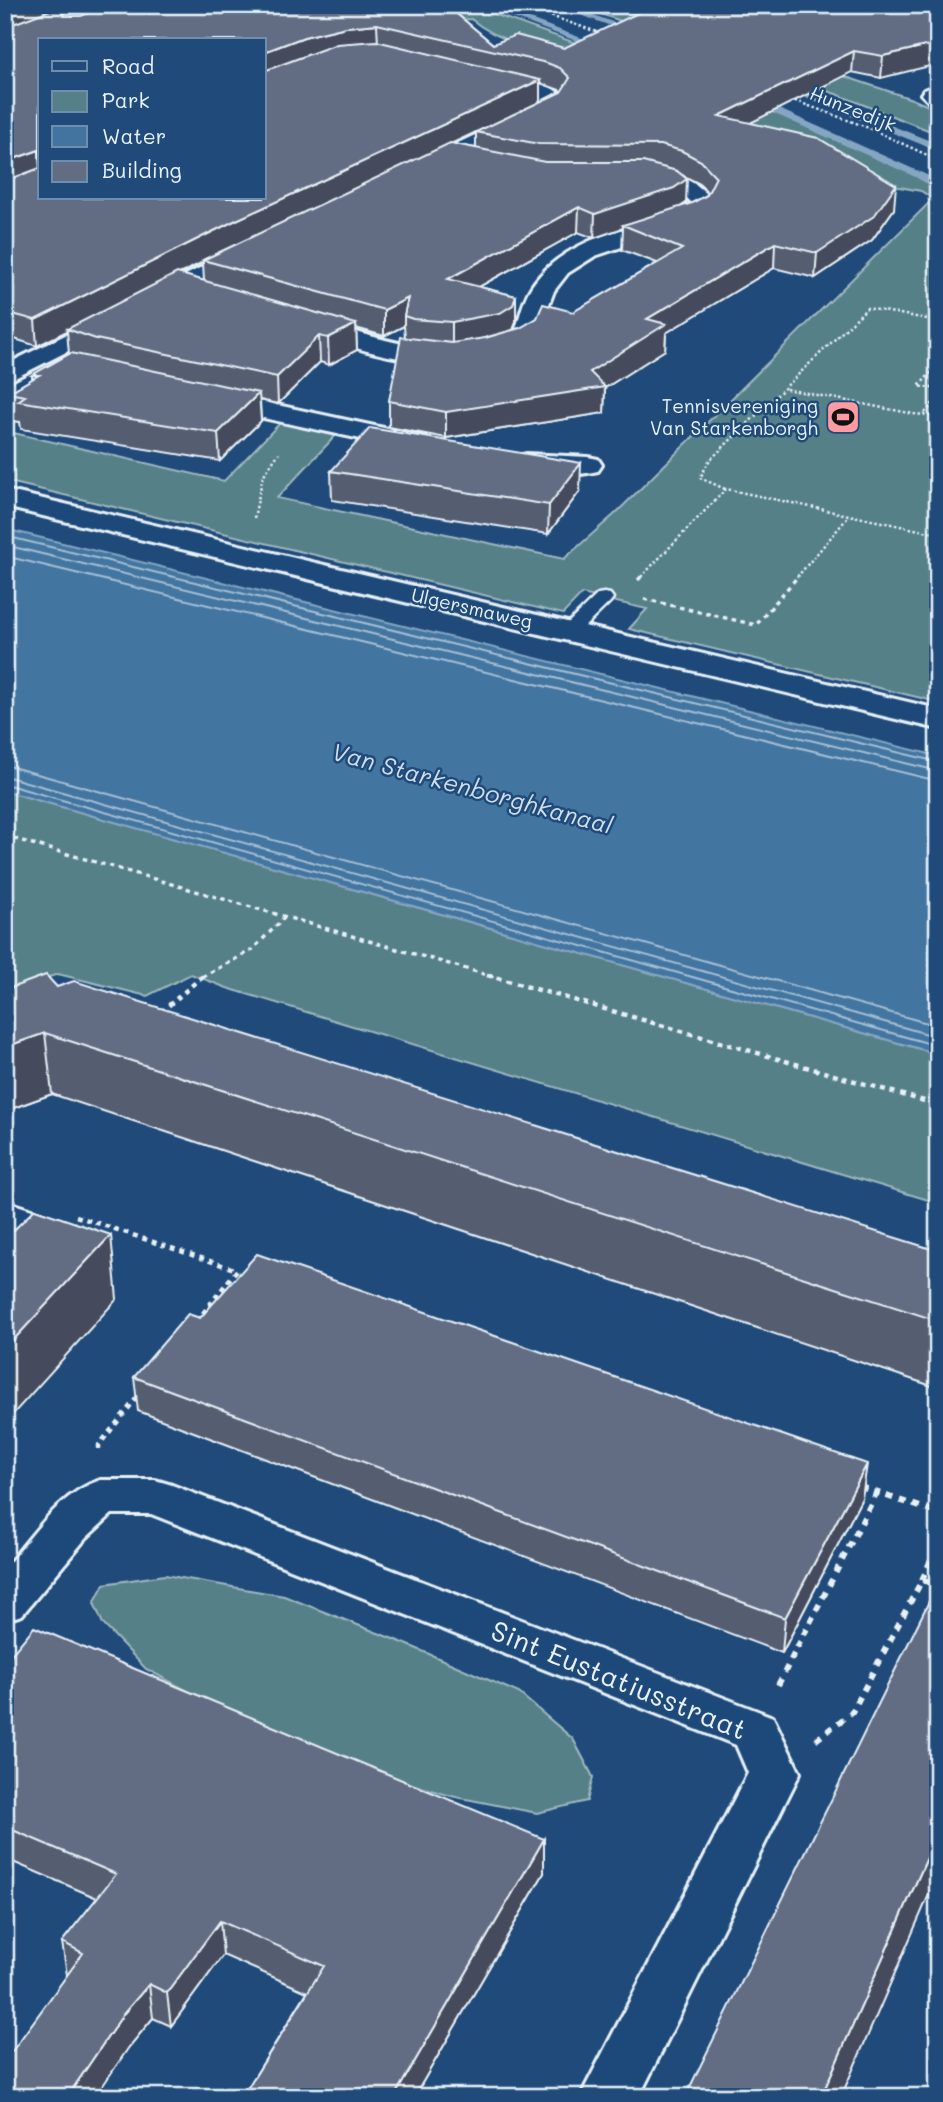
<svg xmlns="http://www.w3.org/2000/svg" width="943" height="2102" viewBox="0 0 943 2102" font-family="Mali,sans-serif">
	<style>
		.green { fill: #568088; stroke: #9fb8c0; stroke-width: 2 }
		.water { fill: #4374a0; stroke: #85a6c3; stroke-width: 2 }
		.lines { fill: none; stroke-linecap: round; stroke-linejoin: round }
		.shore { stroke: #a6bfd5; stroke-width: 2 }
		.stream { fill: #85a6c3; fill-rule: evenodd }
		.lane-casing { stroke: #e8f1f8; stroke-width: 5 }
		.street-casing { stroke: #e8f1f8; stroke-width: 6 }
		.path-far3 { stroke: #e8f1f8; stroke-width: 2.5; stroke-dasharray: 2.5 2.5; stroke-linecap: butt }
		.path-far2 { stroke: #e8f1f8; stroke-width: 3.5; stroke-dasharray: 4.5 4.5; stroke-linecap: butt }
		.path-far1 { stroke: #e8f1f8; stroke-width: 4.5; stroke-dasharray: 5 5; stroke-linecap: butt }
		.path { stroke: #e8f1f8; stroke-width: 6; stroke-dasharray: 7 7; stroke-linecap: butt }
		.lane { fill: #1f4a7a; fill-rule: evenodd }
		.street { fill: #1f4a7a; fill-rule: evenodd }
		.wall { fill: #545d71; stroke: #e8f1f8; stroke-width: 2; fill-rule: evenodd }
		.shaded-wall { fill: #454c5c; stroke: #e8f1f8; stroke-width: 2 }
		.building { fill: #626c83; stroke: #e8f1f8; stroke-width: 2 }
		.labels { text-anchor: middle; stroke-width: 5; stroke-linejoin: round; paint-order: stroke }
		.far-street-label { font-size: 19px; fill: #e8f1f8; stroke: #1f4a7a }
		.far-poi-label { font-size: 19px; fill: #e8f1f8; stroke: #1f4a7a; text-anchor: end }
		.water-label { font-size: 24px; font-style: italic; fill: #cfdeeb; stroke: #1f4a7a }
		.near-street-label { font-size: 28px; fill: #e8f1f8; stroke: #1f4a7a }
	</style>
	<rect width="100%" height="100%" fill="#1f4a7a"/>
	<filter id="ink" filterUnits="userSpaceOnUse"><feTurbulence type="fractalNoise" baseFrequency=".0143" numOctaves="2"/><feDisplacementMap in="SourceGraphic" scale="14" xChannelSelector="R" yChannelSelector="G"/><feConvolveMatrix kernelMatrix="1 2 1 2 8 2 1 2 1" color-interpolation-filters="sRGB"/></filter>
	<g filter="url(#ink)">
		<path class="green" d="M 427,5 L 468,5 L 635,64 C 582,55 514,55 471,19 L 451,21 Z
			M 574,5 L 632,5 L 912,99 L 938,110 L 938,134 L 836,94 Z
			M 649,68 C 747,103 848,134 938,189 L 938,702 L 629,629 L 647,609 L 582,594 L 563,614 L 5,481 L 5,431 L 224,481 L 281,422 L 337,434 L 277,498 L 564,559 L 616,513 L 933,199 L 921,191 L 817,172 Z
			M 5,791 L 938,1054 L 938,1203 L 227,988 L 191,974 L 147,996 L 58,974 L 5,992 Z
			M 165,1575 L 284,1596 L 406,1644 L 519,1693 L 573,1739 L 593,1777 L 587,1801 L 537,1813 L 451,1796 L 325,1758 L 235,1716 L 146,1669 L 103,1624 L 94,1603 L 104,1584 Z"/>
		<path class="water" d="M 5,529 L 938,756 L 938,1054 L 5,791 Z"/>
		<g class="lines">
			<path class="shore" d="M 5,536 L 938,762
				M 5,545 L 938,771
				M 5,556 L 938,781
				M 5,765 L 938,1026
				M 5,776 L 938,1037
				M 5,784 L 938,1046"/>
			<path class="stream" d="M 479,5 L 492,5 L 606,47 L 598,49 Z
				M 553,5 L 566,5 L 640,32 L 633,34 Z
				M 781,84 L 787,84 L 938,144 L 938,151 L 781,88 Z
				M 753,100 L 759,100 L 938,180 L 938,187 L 753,104 Z"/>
			<g class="lane-casing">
				<path id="lane" d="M 604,593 L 610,594 L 613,598 L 610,602 L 576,635 L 564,635 L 561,631 L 564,627 L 598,594 Z"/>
			</g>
			<g class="street-casing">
				<path id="street" d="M 79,5 L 106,5 L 104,9 L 5,46 L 5,33 Z
					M 637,5 L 666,5 L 699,13 L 719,11 L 736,5 L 761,5 L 759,9 C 725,24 697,27 662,16 C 653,14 642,12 637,5 Z
					M 488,73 C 514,78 551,78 567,102 L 559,112 L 429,174 L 413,174 L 410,169 L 413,164 L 546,102 L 527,93 L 481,83 L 478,79 L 481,75 Z
					M 938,84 L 938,106 L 931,104 L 921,94 L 924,90 Z
					M 636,170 C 667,173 695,175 713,202 L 705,216 L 690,224 L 595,256 L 568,273 L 554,291 L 535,341 C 449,382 384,356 298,331 L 294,326 L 298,321 L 307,318 C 381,337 440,367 515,332 C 520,317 523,299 532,286 C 562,241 625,228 674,214 L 688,207 L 691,202 C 674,182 651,187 628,182 L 625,177 L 628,172 Z
					M 250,243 L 258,245 L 262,250 L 258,255 L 5,383 L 5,365 Z
					M 208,390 L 416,435 L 426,437 L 430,443 L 426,449 L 416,451 L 199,404 L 195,398 L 199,392 Z
					M 527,454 L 588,457 L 598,459 L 602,465 L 598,471 C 573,477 542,474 517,468 L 513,462 L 517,456 Z
					M 5,490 L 938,709 L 938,729 L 5,507 Z
					M 5,1201 L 44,1214 L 50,1224 L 44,1234 L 29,1238 L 5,1230 Z
					M 101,1480 L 155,1480 L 172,1485 L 773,1717 L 800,1773 L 639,2097 L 580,2097 L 748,1773 L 736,1745 L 151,1514 L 112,1514 L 86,1538 L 22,1615 L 5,1620 L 5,1568 C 32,1537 60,1492 101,1480 Z"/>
			</g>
			<path class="path-far3" d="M 518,5 L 603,34
				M 790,99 L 864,126 L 938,160
				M 938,365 L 919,386 L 938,389
				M 786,389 L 914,414 L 938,416
				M 925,413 L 938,397
				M 725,489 L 700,478 L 709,461 L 867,308 L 938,321
				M 254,518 L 263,476 L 279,453
				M 641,577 L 726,489 L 938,534
				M 797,577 L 849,516"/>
			<path class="path-far2" d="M 638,580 L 643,575
				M 644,599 L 756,625 L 799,575
				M 5,836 L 494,977
				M 202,977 L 252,950 L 284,918"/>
			<path class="path-far1" d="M 487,975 L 938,1105
				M 161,1012 L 204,975
				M 76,1216 L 237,1270 L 196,1322
				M 99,1449 L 99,1445 L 139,1395"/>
			<path class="path" d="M 860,1487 L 938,1513
				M 922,1580 L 938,1544
				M 778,1685 L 877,1492
				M 816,1740 L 852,1712 L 922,1580 L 938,1585"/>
			<use href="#lane" class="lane"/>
			<use href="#street" class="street"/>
		</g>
		<path class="wall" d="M 5,5 L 71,5 L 64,8 L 64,16 L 81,16 L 446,5 L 493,44 L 564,48 L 938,5 L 881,78 L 852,72 L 750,123 L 894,209 L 872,240 L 815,278 L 774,268 L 666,333 L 665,350 L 605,388 L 604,413 L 446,438 L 389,427 L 389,401 L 405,338 L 404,326 L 384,336 L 356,328 L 357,350 L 329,365 L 320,362 L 278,404 L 260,400 L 261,421 L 220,461 L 21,429 L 20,422 L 11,421 L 8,393 L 32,379 L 32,375 L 69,354 L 67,331 L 37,346 L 5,336 ZM 540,83 L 560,90 L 561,91 L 540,102 ZM 518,112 L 476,132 L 476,148 L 451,144 ZM 680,174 L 700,184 L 708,193 L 707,195 L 692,203 L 680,206 L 686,203 ZM 623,228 L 622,250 L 657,263 L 573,312 L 513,330 L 516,322 L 516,296 L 479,287 L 578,232 L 594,238 ZM 203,262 L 204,281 L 179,274 Z
			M 331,471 L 580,491 L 548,534 L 332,500 Z
			M 57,987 L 938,1251 L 938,1388 L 52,1094 L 5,1111 Z
			M 200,1318 L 862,1498 L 782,1653 L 138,1411 L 134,1377 Z
			M 5,1662 L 544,1873 L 414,2097 L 242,2097 L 307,1992 L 223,1955 L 171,2026 L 153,2018 L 129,2047 L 67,1975 L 62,1942 L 97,1898 L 13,1862 L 5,1873 Z"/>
		<path class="shaded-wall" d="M 14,5 L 71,5 L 64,8 L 65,26 L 5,30 L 5,8 Z
			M 377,24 L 378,45 L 264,74 L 264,52 L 304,37 L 346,27 Z
			M 938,43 L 938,64 L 881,78 L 883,56 Z
			M 854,51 L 852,72 L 718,139 L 719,116 Z
			M 540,80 L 540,102 L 203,260 L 203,262 L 69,330 L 67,329 L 67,331 L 37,346 L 35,320 L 232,222 Z
			M 39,150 L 40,173 L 5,187 L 5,162 Z
			M 687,179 L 686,203 L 673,212 L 623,225 L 623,228 L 594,238 L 595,214 Z
			M 896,185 L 894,209 L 872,240 L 815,278 L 817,253 Z
			M 579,207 L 578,232 L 448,304 L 448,279 Z
			M 775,243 L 774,268 L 666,333 L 665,350 L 605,388 L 604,413 L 446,438 L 446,412 L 590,372 L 647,319 Z
			M 516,296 L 516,322 L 513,330 L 452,347 L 452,322 Z
			M 408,298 L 404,316 L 404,326 L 384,336 L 384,310 Z
			M 356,324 L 357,350 L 329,365 L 328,338 Z
			M 319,336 L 320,362 L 278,404 L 277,377 Z
			M 259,393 L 261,421 L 220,461 L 218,433 Z
			M 581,463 L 580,491 L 548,534 L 549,505 Z
			M 45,1033 L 52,1094 L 5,1111 L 5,1047 Z
			M 111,1235 L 117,1299 L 5,1423 L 5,1349 Z
			M 867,1464 L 862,1498 L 782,1653 L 785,1618 Z
			M 8,1828 L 13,1862 L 5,1873 L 5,1832 Z
			M 938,1833 L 938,1874 L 841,2097 L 821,2097 Z
			M 544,1839 L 544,1873 L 414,2097 L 394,2097 Z
			M 220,1921 L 223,1955 L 171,2026 L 167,1993 Z
			M 149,1984 L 153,2018 L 129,2047 L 95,2097 L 67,2097 L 124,2013 Z"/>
		<path class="building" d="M 63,5 L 61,10 L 64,16 L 81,16 L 108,5 L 446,5 L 493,44 L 516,35 L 564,48 L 655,5 L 938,5 L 938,43 L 883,56 L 854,51 L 719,116 L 818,138 L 896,185 L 874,216 L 817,253 L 775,243 L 647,319 L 666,324 L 590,372 L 605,387 L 446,412 L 389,401 L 401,337 L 452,343 L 485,338 L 520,328 L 537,318 L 543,304 L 573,312 L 682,249 L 623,225 L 692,203 L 707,195 L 716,177 L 701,161 L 682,151 L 661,145 L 539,144 L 476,132 L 561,92 L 570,78 L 560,68 L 547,63 L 377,24 L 346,27 L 304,37 L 264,52 L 264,40 L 40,40 L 40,198 L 264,198 L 264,71 L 337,44 L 376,41 L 540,80 L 232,222 L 35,320 L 5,312 L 5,181 L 40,168 L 39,150 L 5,162 L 5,27 Z
			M 450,143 L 545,162 L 643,162 L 677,171 L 687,179 L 674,188 L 595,214 L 579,207 L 448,279 L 516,296 L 513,305 L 500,313 L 452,322 L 413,319 L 404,316 L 408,298 L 384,310 L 203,260 Z
			M 177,273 L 356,324 L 328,338 L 319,336 L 277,377 L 96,339 L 67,329 Z
			M 71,353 L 259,393 L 218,433 L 18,401 L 25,396 L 8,393 L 39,375 L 32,375 Z
			M 370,428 L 581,463 L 549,505 L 331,471 Z
			M 46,975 L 57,987 L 74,981 L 938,1251 L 938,1321 L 45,1033 L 5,1047 L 5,990 Z
			M 35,1209 L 111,1235 L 5,1349 L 5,1239 Z
			M 257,1254 L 867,1464 L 785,1618 L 134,1377 L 188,1314 L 200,1318 Z
			M 938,1583 L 938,1833 L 821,2097 L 685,2097 Z
			M 34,1627 L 544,1839 L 394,2097 L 242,2097 L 324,1966 L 220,1921 L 167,1993 L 149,1984 L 124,2013 L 67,2097 L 5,2097 L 5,2061 L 83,1953 L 62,1942 L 116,1874 L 8,1828 L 5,1832 L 5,1662 Z"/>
	</g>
	<defs>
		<g id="stadium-square" transform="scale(1.75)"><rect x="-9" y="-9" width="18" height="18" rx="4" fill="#ff9aa2" stroke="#1f4a7a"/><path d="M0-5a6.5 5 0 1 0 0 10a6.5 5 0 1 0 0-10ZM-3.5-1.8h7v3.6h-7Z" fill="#111"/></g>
	</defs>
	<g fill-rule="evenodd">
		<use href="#stadium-square" x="843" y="417"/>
	</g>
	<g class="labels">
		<g class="far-street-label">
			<text transform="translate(853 109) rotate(22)" y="7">Hunzedijk</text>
			<text transform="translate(472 608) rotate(13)" y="7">Ulgersmaweg</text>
		</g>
		<g class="far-poi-label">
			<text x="818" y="413">Tennisvereniging<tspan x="818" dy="22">Van Starkenborgh</tspan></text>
		</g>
		<g class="water-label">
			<text transform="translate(472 789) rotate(15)" y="8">Van Starkenborghkanaal</text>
		</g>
		<g class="near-street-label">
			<text transform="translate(619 1680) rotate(22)" y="10">Sint Eustatiusstraat</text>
		</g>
	</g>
	<rect width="943" height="2102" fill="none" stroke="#1f4a7a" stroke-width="28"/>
	<rect x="14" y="14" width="915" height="2074" fill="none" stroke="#e8f1f8" stroke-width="2.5" filter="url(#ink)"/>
	<rect x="38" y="38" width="228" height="161" fill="#1f4a7a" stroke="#6f8dac" stroke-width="2"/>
	<rect x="52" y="61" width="35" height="10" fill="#1f4a7a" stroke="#6f8dac" stroke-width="2"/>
	<text x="102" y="74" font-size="21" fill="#e8f1f8">Road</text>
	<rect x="52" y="91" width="35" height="21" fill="#568088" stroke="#6f8dac" stroke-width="2"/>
	<text x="102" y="108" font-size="21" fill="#e8f1f8">Park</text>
	<rect x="52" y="126" width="35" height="21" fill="#4374a0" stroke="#6f8dac" stroke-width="2"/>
	<text x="102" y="144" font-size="21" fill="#e8f1f8">Water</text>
	<rect x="52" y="161" width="35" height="21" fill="#626c83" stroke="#6f8dac" stroke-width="2"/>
	<text x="102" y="178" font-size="21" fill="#e8f1f8">Building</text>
</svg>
